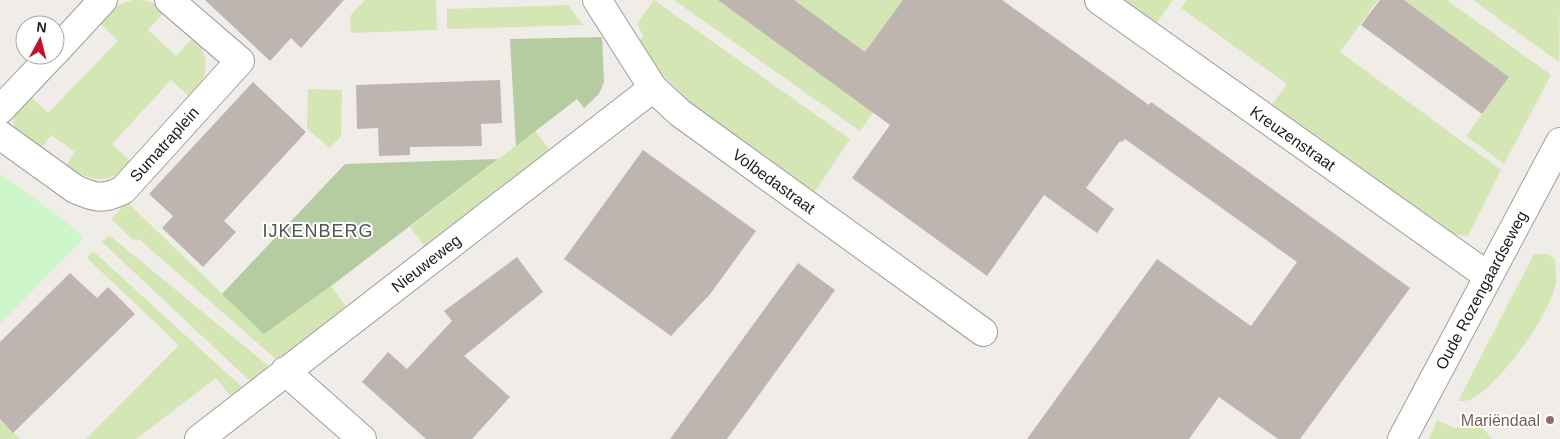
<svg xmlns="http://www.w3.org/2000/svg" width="1560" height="439" viewBox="0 0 1560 439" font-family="Arial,sans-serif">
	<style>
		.grass { fill: #d4e6b3 }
		.forest { fill: #b4cca0 }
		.park { fill: #cdf6ca }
		.building { fill: #beb5b1 }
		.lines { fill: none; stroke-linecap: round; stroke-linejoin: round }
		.street-casing { stroke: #9e9e9e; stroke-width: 30 }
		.street { stroke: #fff; stroke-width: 28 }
		.education-dot { fill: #8d6e63; stroke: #fff; stroke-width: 2 }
		.labels { text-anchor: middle; stroke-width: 4; stroke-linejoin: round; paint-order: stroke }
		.street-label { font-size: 16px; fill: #212121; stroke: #fff }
		.education-label { font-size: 16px; fill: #785e54; stroke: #fff; text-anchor: end }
		.neighbourhood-label { font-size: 18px; letter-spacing: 1px; fill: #545454; stroke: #fff }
	</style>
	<rect width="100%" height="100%" fill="#f0ece8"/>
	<path class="grass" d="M 133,0 C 146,0 155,2 165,11 L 148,30 L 176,56 L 194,37 C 212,59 207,78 192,99 L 171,80 L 112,144 L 132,163 C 108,186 92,182 66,166 L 75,152 L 51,135 L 41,149 L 14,128 C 11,111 18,107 29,95 L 48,113 L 118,41 L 99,22 C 109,10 117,4 133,0 Z
		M 365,0 L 436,0 L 437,30 L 351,33 L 350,16 Z
		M 654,0 L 850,139 L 814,193 L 686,99 L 661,73 L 639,40 L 644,37 L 637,24 Z
		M 674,0 L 910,0 L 929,33 L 860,131 Z
		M 1123,0 L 1173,0 L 1156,24 Z
		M 1187,0 L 1378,0 L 1340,52 L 1501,170 L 1468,236 L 1453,234 L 1271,106 L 1287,84 L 1181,8 Z
		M 1404,0 L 1447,0 L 1551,75 L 1504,164 L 1466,136 L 1509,77 Z
		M 1473,0 L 1560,0 L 1559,62 Z
		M 568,5 L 583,25 L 447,29 L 447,9 Z
		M 308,89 L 342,90 L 341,136 L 330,148 L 307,129 Z
		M 535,131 L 552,153 L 427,249 L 410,227 Z
		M 127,202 L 264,334 L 331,286 L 349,310 L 279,362 L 140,240 L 132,239 L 111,219 Z
		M 109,235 L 272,369 L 252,383 L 102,242 Z
		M 93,251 L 244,389 L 233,399 L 216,378 L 136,439 L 86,439 L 179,345 L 87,258 Z
		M 1534,254 L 1548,254 L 1555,260 C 1555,267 1557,276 1556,283 C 1550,315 1499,386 1470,400 C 1466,401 1462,401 1458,401 Z
		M 0,420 L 20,439 L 0,439 Z
		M 1437,420 L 1454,428 L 1480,425 L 1492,439 L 1429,439 Z"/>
	<path class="forest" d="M 602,37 L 604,82 L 599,94 L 584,108 L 577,99 L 516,146 L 510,39 Z
		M 498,159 L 331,286 L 264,334 L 222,294 L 345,164 Z"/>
	<path class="park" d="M 0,174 L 56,214 L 83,236 L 82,240 L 0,324 Z"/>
	<path class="building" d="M 205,0 L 344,0 L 301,48 L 291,38 L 270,61 Z
		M 718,0 L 794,0 L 865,52 L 903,0 L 1002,0 L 1149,105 L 1151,102 L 1178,121 L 1410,288 L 1300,439 L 1278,439 L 1219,397 L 1189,439 L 1027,439 L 1157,259 L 1251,326 L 1297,262 L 1125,139 L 1122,142 L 1120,141 L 1086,188 L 1114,209 L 1097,233 L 1044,195 L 987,276 L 852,178 L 890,125 Z
		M 1380,0 L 1404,0 L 1509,77 L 1482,114 L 1361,25 Z
		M 500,80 L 502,123 L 481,124 L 482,146 L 410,147 L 410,155 L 379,156 L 378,128 L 357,129 L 356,85 Z
		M 253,82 L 306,132 L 224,221 L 236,232 L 203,267 L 162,228 L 173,216 L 149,194 Z
		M 643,150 L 756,231 L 711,293 L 671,336 L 564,259 Z
		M 517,257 L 543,292 L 464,356 L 510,397 L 472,439 L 426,439 L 362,382 L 388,352 L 407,369 L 452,321 L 444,311 Z
		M 798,263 L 835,290 L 777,370 L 727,439 L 670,439 Z
		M 70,273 L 97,298 L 108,287 L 135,314 L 13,433 L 0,419 L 0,342 Z"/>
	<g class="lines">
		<g class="street-casing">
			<path id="street" d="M 597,0 L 653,88 L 680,113 L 983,332
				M 1099,0 L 1488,276
				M 55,52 L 103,0
				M 0,110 L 52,55
				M 0,135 L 75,189 C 95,198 103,200 123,190 L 240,61 L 169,0
				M 285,371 L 362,439
				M 199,439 L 653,88
				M 1402,439 L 1560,142"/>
		</g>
		<use href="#street" class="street"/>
	</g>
	<circle class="education-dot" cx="1550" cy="420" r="5"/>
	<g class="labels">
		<g class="street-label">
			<text transform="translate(1293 138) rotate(35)" y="6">Kreuzenstraat</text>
			<text transform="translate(164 144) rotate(-48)" y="6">Sumatraplein</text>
			<text transform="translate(774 181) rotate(36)" y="6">Volbedastraat</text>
			<text transform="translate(426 263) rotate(-38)" y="6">Nieuweweg</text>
			<text transform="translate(1481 290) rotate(-62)" y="6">Oude Rozengaardseweg</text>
		</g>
		<g class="education-label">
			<text x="1540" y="426">Mariëndaal</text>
		</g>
		<g class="neighbourhood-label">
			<text x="318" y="237">IJKENBERG</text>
		</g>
	</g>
	<g transform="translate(40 40) rotate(7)"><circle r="24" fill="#ffffff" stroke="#a6a6a6"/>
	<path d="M0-4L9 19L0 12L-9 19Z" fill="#c1102b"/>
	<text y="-8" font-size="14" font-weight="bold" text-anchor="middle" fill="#212121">N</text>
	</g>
</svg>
